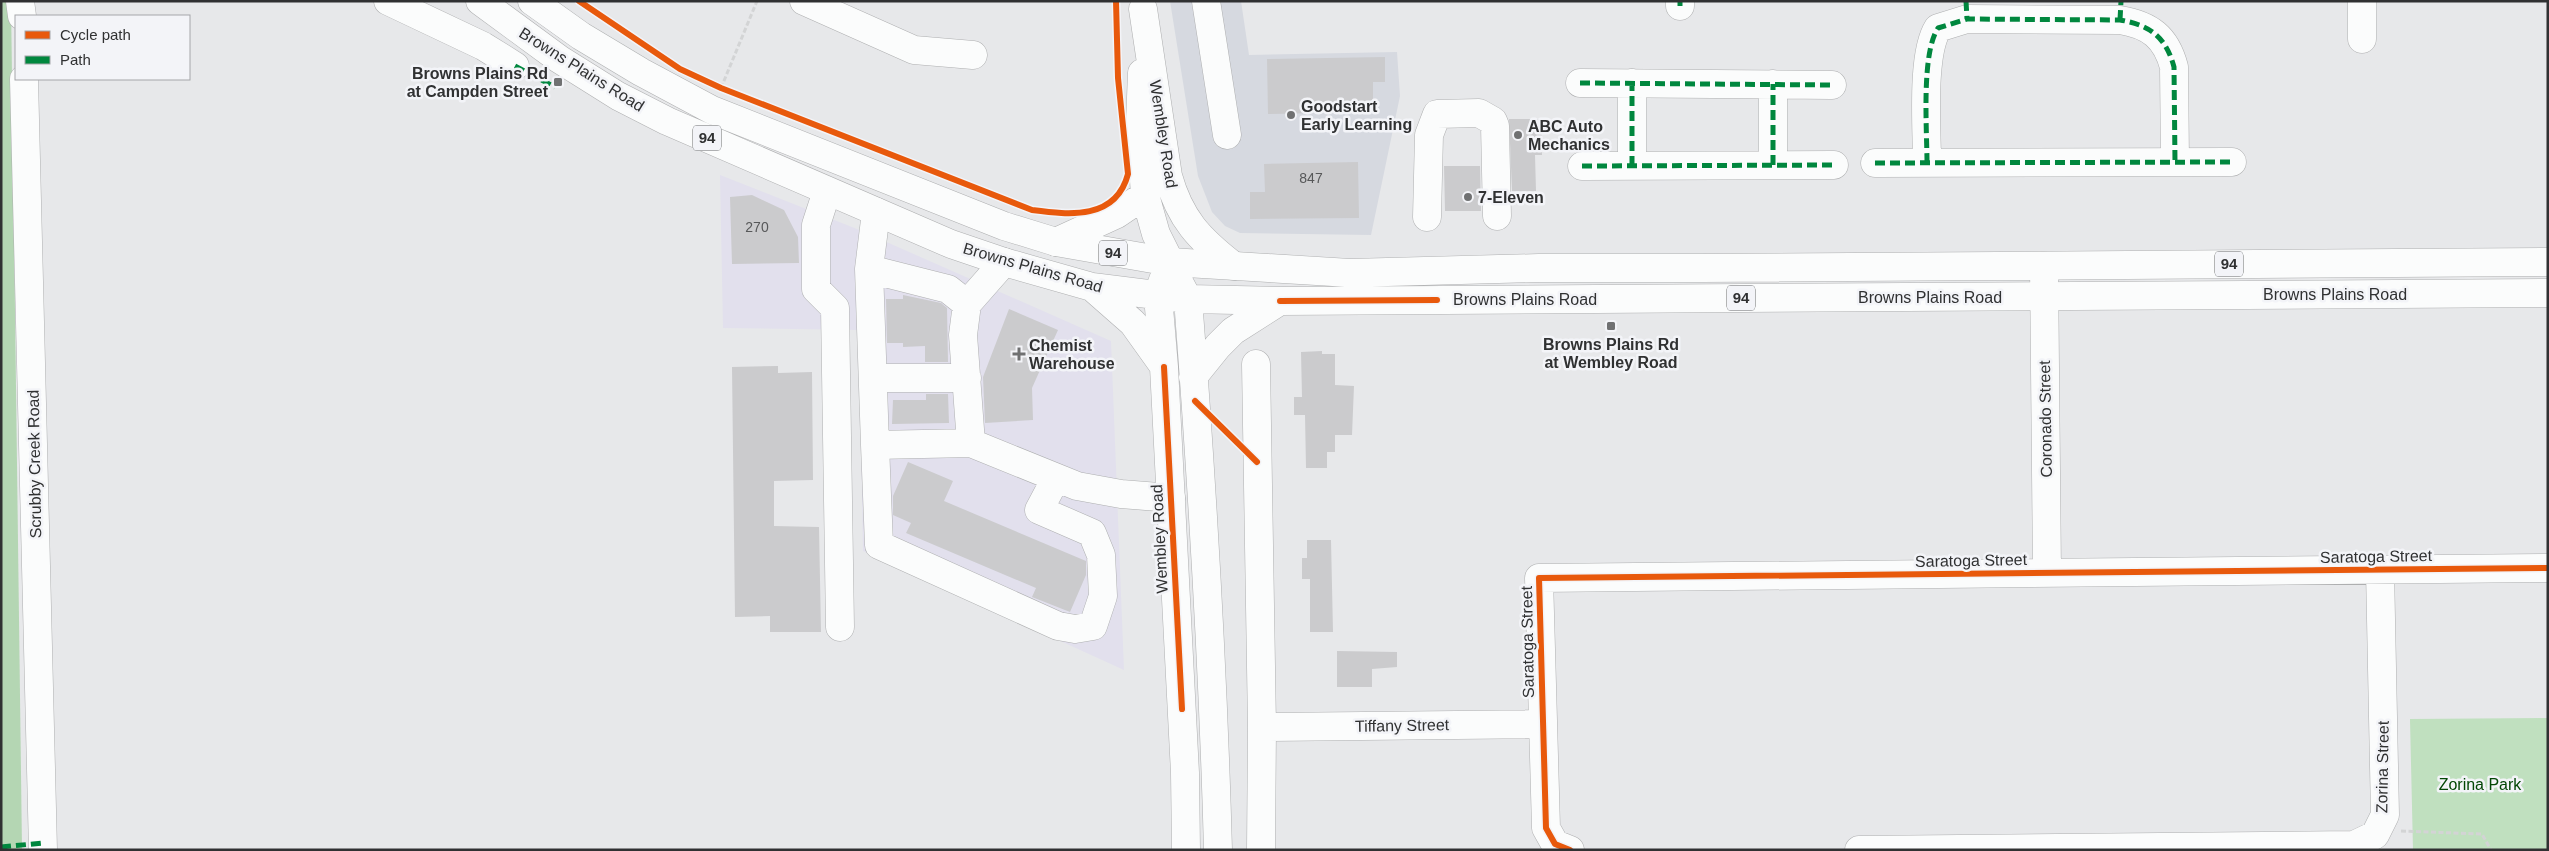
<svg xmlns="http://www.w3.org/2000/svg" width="2549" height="851" viewBox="0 0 2549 851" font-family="Arial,sans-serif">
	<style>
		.commercial { fill: #e2e0ed }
		.built { fill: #d6d9e0 }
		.green { fill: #c0e0bf }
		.forest { fill: #b4d6b3 }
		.building { fill: #cbcbcd }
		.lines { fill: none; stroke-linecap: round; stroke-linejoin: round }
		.minor-casing { stroke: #aeafb0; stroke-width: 29 }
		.major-casing { stroke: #aeafb0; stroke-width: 29 }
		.path { stroke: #d3d4d5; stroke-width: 3; stroke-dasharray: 5 2.5; stroke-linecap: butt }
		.minor { stroke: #fbfcfc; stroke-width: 28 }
		.major { stroke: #fbfcfc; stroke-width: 28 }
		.quiet { stroke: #00873e; stroke-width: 5; stroke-dasharray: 10 5; stroke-linecap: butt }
		.cycleway-casing { stroke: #f3f4f8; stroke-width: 9 }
		.cycleway { stroke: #e8590c; stroke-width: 6 }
		.poi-dot { fill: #707172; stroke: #f3f4f8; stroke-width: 2 }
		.labels { text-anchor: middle; stroke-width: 5; stroke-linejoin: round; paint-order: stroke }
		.number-label { font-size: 14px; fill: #575859 }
		.shield { fill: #f3f4f8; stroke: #6a6c6d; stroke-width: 1 }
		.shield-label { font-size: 15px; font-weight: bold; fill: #303132 }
		.street-label { font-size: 16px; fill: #303132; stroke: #f3f4f8 }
		.poi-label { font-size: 16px; font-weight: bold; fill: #303132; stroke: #f3f4f8; text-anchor: start }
		.park-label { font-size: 16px; fill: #034705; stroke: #f3f4f8 }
	</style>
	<rect width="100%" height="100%" fill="#e7e8ea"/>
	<path class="commercial" d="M 720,175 L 857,229 L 1111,341 L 1124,670 L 863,551 L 859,330 L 723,328 Z"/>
	<path class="built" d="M 1170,1 L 1241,1 L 1249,55 L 1397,52 L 1400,96 L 1371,235 L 1240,233 L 1225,226 L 1212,212 L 1198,176 Z"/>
	<path class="green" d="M 2548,718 L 2548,850 L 2413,850 L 2410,719 Z"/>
	<path class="forest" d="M 1,1 L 11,1 L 22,850 L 1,850 Z"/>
	<path class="building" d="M 1385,57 L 1385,82 L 1373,82 L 1373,112 L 1268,114 L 1267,59 Z
		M 1509,119 L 1541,119 L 1542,155 L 1535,155 L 1536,191 L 1512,191 Z
		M 1358,162 L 1359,218 L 1250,219 L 1250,192 L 1265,192 L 1264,164 Z
		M 1444,166 L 1480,166 L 1481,211 L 1445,211 Z
		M 752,195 L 784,210 L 798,237 L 799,263 L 732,264 L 730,197 Z
		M 903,295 L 941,303 L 947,308 L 948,362 L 925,362 L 925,346 L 903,347 L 903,343 L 887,343 L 886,299 L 903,299 Z
		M 1009,309 L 1058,330 L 1032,388 L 1033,420 L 985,423 L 983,377 Z
		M 1322,351 L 1322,354 L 1335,354 L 1335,385 L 1354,386 L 1352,435 L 1335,435 L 1335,452 L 1327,452 L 1327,468 L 1306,468 L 1305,415 L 1294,415 L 1294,397 L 1302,397 L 1301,352 Z
		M 778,366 L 778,373 L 812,372 L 813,480 L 774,481 L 774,526 L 819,527 L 821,632 L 770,632 L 770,616 L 735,617 L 732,367 Z
		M 926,394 L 948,394 L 949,423 L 892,424 L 893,400 L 926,400 Z
		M 908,462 L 953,481 L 944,501 L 1086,561 L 1086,575 L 1070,612 L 1032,597 L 1036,588 L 906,533 L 911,523 L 893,515 L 893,496 Z
		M 1307,540 L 1331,540 L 1333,632 L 1310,632 L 1310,579 L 1302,579 L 1302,558 L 1307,558 Z
		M 1337,651 L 1397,652 L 1397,667 L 1372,669 L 1372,687 L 1337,687 Z"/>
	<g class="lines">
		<g class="minor-casing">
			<path id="minor" d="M 20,1 L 22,16
				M 388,1 L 483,46 L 515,66
				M 804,1 L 914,50 L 973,55
				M 1206,1 L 1227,135
				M 1680,1 L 1680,6
				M 2362,1 L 2362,39
				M 1143,9 L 1168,176 C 1180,219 1199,239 1234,266
				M 1142,73 L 1140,122 L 1145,195 L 1156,234 L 1170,262
				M 24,79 L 43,850
				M 1580,83 L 1832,85
				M 1875,163 L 2232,162
				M 1927,163 C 1927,130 1921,54 1938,28 L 1967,19 L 2120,20 C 2150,25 2166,37 2174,67 L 2175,162
				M 1773,165 L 1773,84
				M 1582,166 L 1834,165
				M 1632,166 L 1632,83
				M 827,191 L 816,225 L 816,289 L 835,308 L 840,627
				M 1427,217 L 1429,135 L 1437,114 L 1479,113 L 1493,121 L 1495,126 L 1497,216
				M 1056,242 L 1117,214 L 1145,195
				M 1004,262 L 967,304 L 963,335 L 971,443 L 1077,486 L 1121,494 L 1171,498
				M 2044,266 L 2047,573
				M 869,269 L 876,212
				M 967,304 L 948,289 L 869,269 L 875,445 L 971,443
				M 1256,364 L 1262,727 L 1261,850
				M 873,378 L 967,378
				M 875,445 L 879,545 L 1058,626 L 1075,629 L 1093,626 L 1103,596 L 1101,555 L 1092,533 L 1039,510 L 1056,478
				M 1262,727 L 1542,724
				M 1570,850 L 1555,844 L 1546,828 L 1539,578 L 2548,568
				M 1859,850 L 2354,845 L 2375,835 L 2385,815 L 2380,570"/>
		</g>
		<g class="major-casing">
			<path id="major" d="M 480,1 L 559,59 L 618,96 L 667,121 L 951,244 L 1004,262 L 1092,287 L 1188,299 L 1280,301 L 2548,293
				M 532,1 L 581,36 L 641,72 L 712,110 L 1004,226 L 1056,242 L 1170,262 L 1350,273 L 1539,268 L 1702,268 L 2548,262
				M 1163,280 L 1158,296 L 1164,367 L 1185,773 L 1186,850
				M 1180,284 L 1188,299 C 1202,482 1213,666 1218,850
				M 1092,287 L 1133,323 L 1163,365
				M 1193,377 L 1218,346 L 1233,331 L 1280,301"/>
		</g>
		<path class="path" d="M 721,88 L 757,1
			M 2401,831 L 2482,834 L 2491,850"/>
		<use href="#minor" class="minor"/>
		<use href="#major" class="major"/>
		<path class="quiet" d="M 1680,1 L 1680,6
			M 1966,1 L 1967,19
			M 2120,20 L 2121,1
			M 515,66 L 555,87
			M 1580,83 L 1832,85
			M 1875,163 L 2232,162
			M 1927,163 C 1927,130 1921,54 1938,28 L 1967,19 L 2120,20 C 2150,25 2166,37 2174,67 L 2175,162
			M 1773,165 L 1773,84
			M 1582,166 L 1834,165
			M 1632,166 L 1632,83
			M 1,847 L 43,843"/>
		<g class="cycleway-casing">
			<path id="cycleway" d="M 579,1 L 680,69 L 721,88 L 1032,210 C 1070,215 1116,220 1128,174 L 1118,78 L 1116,1
				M 1280,301 L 1437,300
				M 1164,367 L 1182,709
				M 1195,401 L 1257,462
				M 1570,850 L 1555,844 L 1546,828 L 1539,578 L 2548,568"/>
		</g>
		<use href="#cycleway" class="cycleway"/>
	</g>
	<g class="poi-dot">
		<rect x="553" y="77" width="10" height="10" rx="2.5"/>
		<circle cx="1291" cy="115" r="5"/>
		<circle cx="1518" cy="135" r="5"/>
		<circle cx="1468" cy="197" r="5"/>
		<rect x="1606" y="321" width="10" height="10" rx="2.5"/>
		<path d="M1016.5 346.5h5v5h5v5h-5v5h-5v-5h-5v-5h5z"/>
	</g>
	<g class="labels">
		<g class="number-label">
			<text x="1311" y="183">847</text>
			<text x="757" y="232">270</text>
		</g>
		<g class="shield">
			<rect x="693" y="125.5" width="28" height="25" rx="4"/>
			<rect x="1099" y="240.5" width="28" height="25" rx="4"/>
			<rect x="2215" y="251.5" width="28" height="25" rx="4"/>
			<rect x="1727" y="285.5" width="28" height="25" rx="4"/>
		</g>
		<g class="shield-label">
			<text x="707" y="143">94</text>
			<text x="1113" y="258">94</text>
			<text x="2229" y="269">94</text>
			<text x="1741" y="303">94</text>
		</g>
		<g class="street-label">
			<text transform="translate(582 69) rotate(32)" y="6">Browns Plains Road</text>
			<text transform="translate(1164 134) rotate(81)" y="6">Wembley Road</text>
			<text transform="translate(1033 267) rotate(16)" y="6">Browns Plains Road</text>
			<text x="2335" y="300">Browns Plains Road</text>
			<text x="1930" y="303">Browns Plains Road</text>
			<text x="1525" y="305">Browns Plains Road</text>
			<text transform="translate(2045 419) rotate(-91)" y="6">Coronado Street</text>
			<text transform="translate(34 464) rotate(-91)" y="6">Scrubby Creek Road</text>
			<text transform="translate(1159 539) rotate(-93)" y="6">Wembley Road</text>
			<text transform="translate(2376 556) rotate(-1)" y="6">Saratoga Street</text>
			<text transform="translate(1971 560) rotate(-1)" y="6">Saratoga Street</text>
			<text transform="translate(1527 642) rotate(-91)" y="6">Saratoga Street</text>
			<text transform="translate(1402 725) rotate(-1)" y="6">Tiffany Street</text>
			<text transform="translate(2382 767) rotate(-89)" y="6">Zorina Street</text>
		</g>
		<g class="poi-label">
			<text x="548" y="79" text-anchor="end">Browns Plains Rd<tspan x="548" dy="18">at Campden Street</tspan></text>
			<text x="1301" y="112">Goodstart<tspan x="1301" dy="18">Early Learning</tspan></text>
			<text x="1528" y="132">ABC Auto<tspan x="1528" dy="18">Mechanics</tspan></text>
			<text x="1478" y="203">7-Eleven</text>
			<text x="1611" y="350" text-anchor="middle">Browns Plains Rd<tspan x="1611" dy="18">at Wembley Road</tspan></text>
			<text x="1029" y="351">Chemist<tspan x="1029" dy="18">Warehouse</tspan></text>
		</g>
		<g class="park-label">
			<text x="2480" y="790">Zorina Park</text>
		</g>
	</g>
	<rect width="2549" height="851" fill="none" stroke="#303132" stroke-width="5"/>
	<rect x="15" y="15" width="175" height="65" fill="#f3f4f8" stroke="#a5a6a9"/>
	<rect x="25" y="31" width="25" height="8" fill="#e8590c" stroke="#a5a6a9"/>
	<text x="60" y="40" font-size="15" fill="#303132">Cycle path</text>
	<rect x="25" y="56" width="25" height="8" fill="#00873e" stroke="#a5a6a9"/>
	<text x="60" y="65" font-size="15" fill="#303132">Path</text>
</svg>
